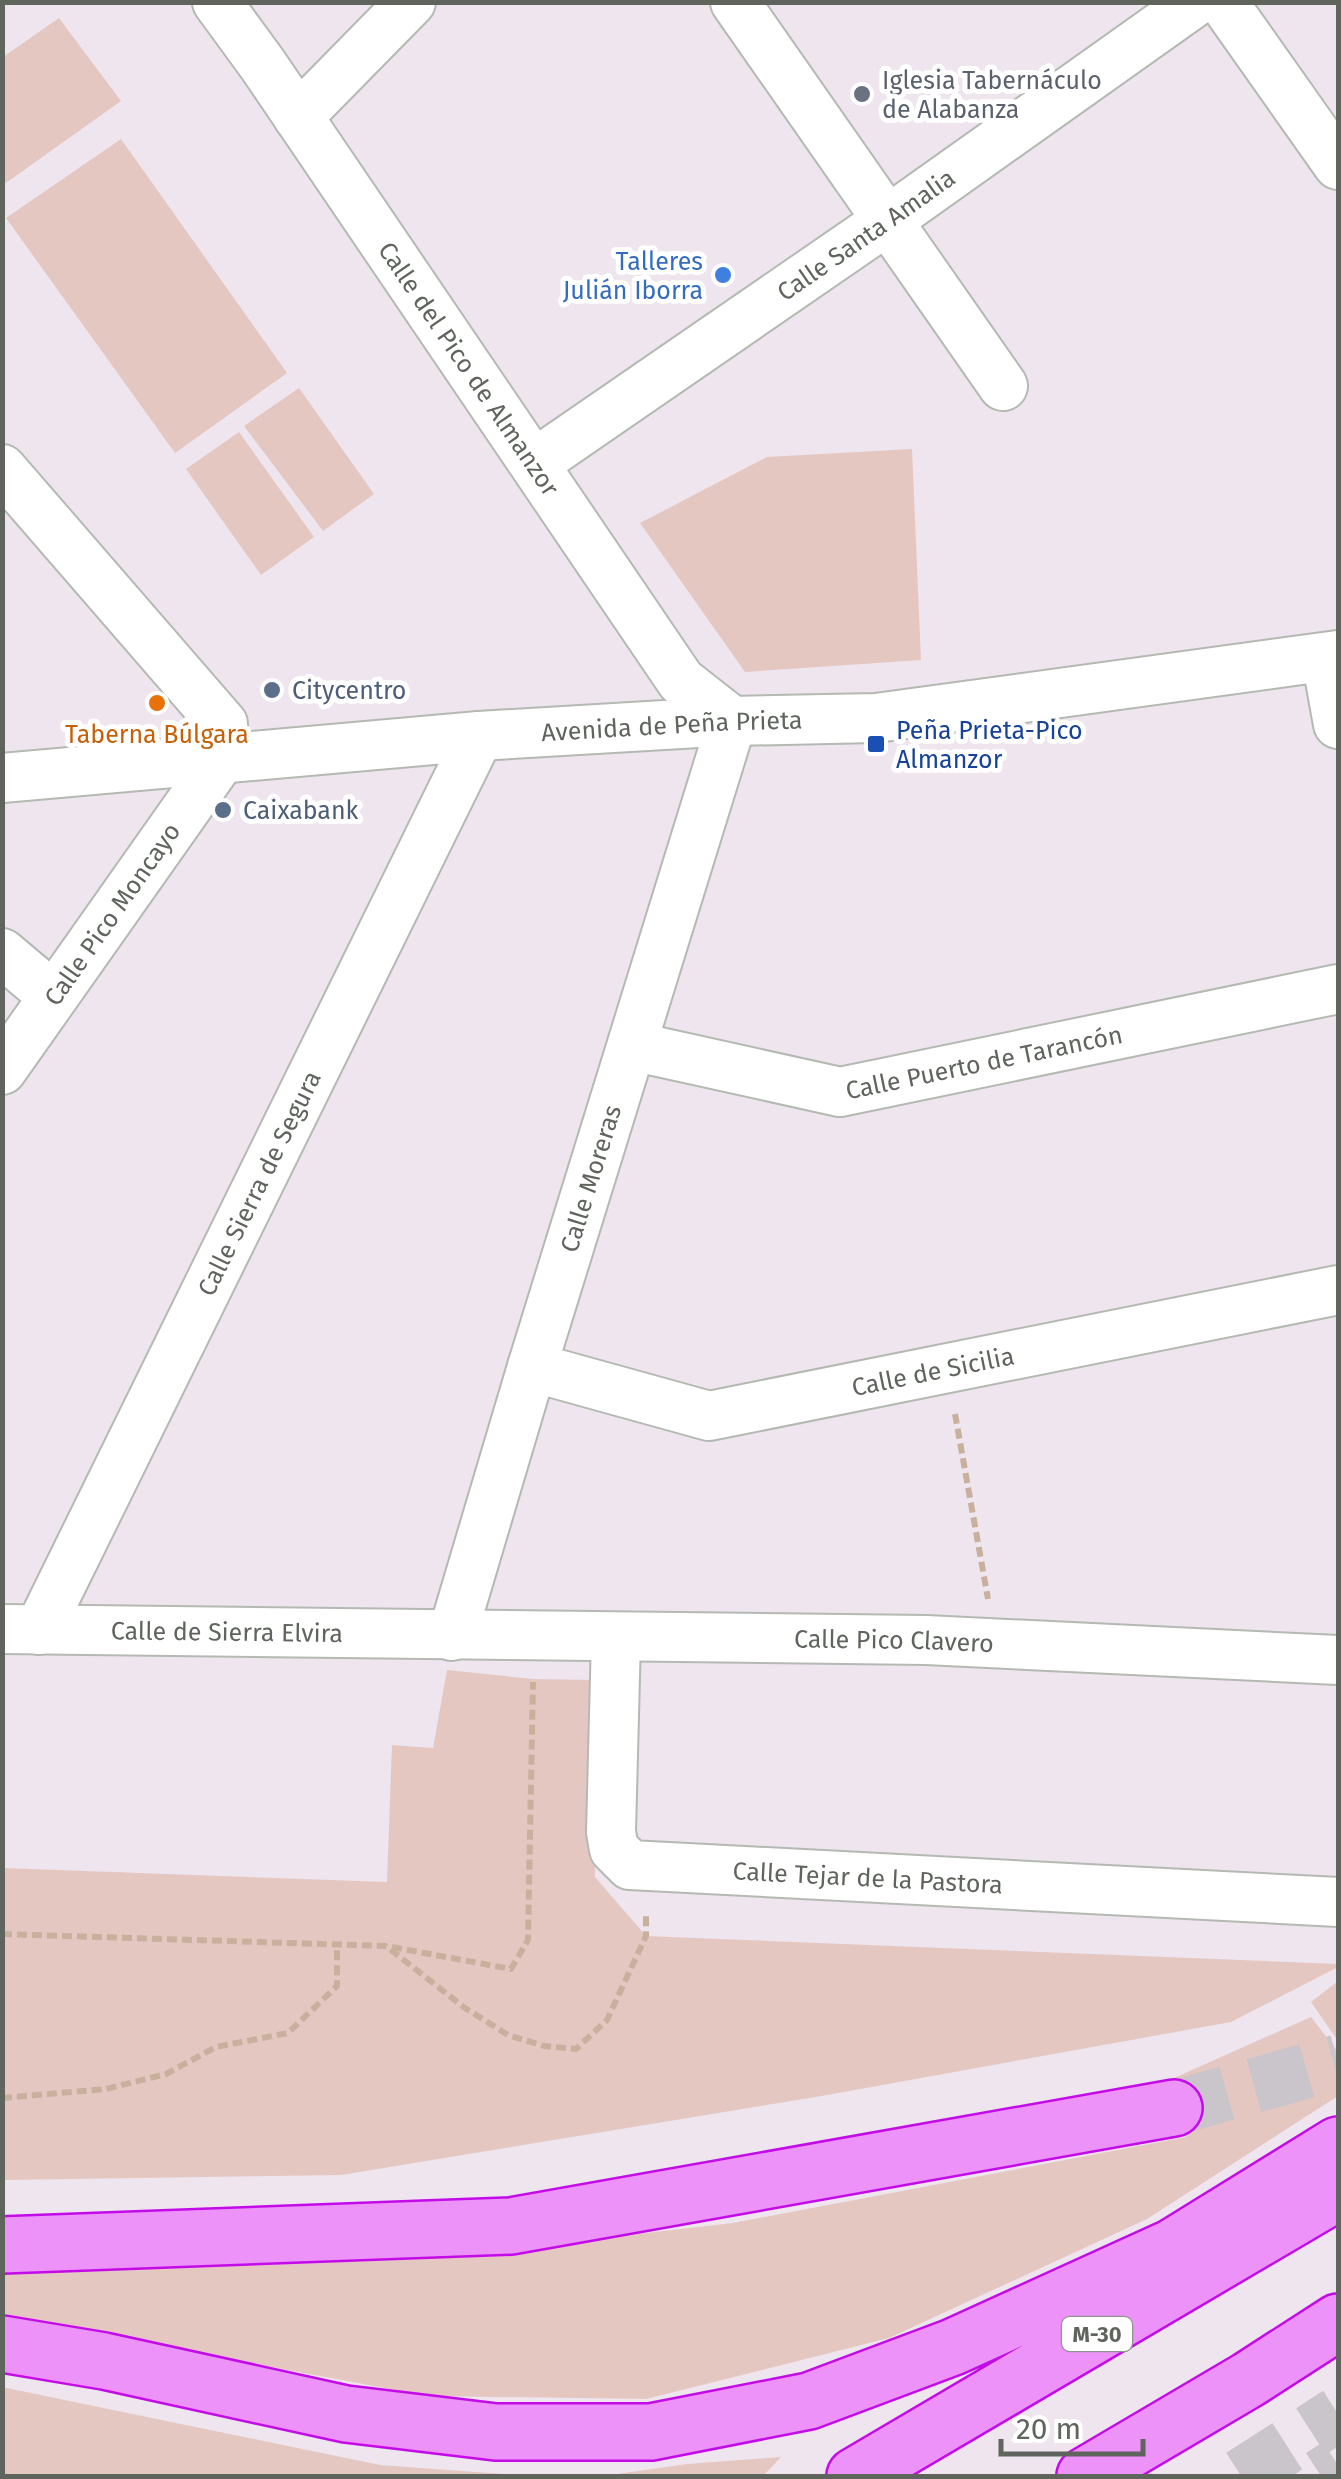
<svg xmlns="http://www.w3.org/2000/svg" width="1341" height="2479" viewBox="0 0 1341 2479" font-family="'Fira Sans',sans-serif">
	<style>
		.green { fill: #e5c7c2 }
		.lines { fill: none; stroke-linecap: round; stroke-linejoin: round }
		.motorway-tunnel { stroke: #cac5ca; stroke-width: 55; stroke-dasharray: 55 28; stroke-linecap: butt }
		.minor-casing { stroke: #b4b9b2; stroke-width: 52 }
		.motorway-casing { stroke: #c30be8; stroke-width: 60 }
		.path { stroke: #c8b09d; stroke-width: 6; stroke-dasharray: 10 5; stroke-linecap: butt }
		.minor { stroke: #fff; stroke-width: 48 }
		.motorway { stroke: #ed92f8; stroke-width: 55 }
		.worship-dot { fill: #6b7280; stroke: #fff; stroke-width: 4 }
		.shop-dot { fill: #3f7fe0; stroke: #fff; stroke-width: 4 }
		.service-dot { fill: #5c6f8a; stroke: #fff; stroke-width: 4 }
		.food-dot { fill: #e8710a; stroke: #fff; stroke-width: 4 }
		.transit-dot { fill: #1a4fb4; stroke: #fff; stroke-width: 4 }
		.labels { text-anchor: middle; stroke-width: 10; stroke-linejoin: round; paint-order: stroke }
		.shield { fill: #fff; stroke: #8f928e; stroke-width: 2.5 }
		.shield-label { font-size: 22px; font-weight: bold; fill: #5f645d }
		.worship-label { font-size: 25px; fill: #5b616d; stroke: #fff; text-anchor: start }
		.street-label { font-size: 25px; fill: #5f645d; stroke: #fff }
		.shop-label { font-size: 25px; fill: #366cbe; stroke: #fff; text-anchor: end }
		.service-label { font-size: 25px; fill: #4e5e75; stroke: #fff; text-anchor: start }
		.transit-label { font-size: 25px; fill: #164399; stroke: #fff; text-anchor: start }
		.food-label { font-size: 25px; fill: #c56008; stroke: #fff }
	</style>
	<rect width="100%" height="100%" fill="#eee5ee"/>
	<path class="green" d="M 59,18 L 121,101 L 3,185 L 3,57 Z
		M 121,139 L 287,373 L 175,453 L 6,218 Z
		M 299,388 L 374,494 L 323,531 L 244,426 Z
		M 239,432 L 314,537 L 261,575 L 186,469 Z
		M 912,449 L 921,660 L 745,672 L 640,523 L 767,457 Z
		M 447,1670 L 533,1679 L 595,1680 L 595,1877 L 646,1936 L 1338,1964 L 1338,1967 L 1231,2022 L 816,2097 L 341,2175 L 3,2180 L 3,1868 L 387,1882 L 392,1745 L 433,1748 Z
		M 1338,1981 L 1338,2041 L 1311,2002 Z
		M 1311,2017 L 1338,2052 L 1338,2096 L 1147,2219 L 889,2338 L 646,2399 L 428,2396 L 3,2317 L 2,2274 L 417,2259 L 733,2223 L 1186,2137 L 1174,2078 Z
		M 2,2387 L 380,2465 L 531,2476 L 3,2476 Z
		M 781,2457 L 763,2476 L 603,2476 L 687,2464 Z"/>
	<g class="lines">
		<path class="motorway-tunnel" d="M 1174,2108 L 1338,2062
			M 1241,2476 L 1338,2414
			M 1321,2476 L 1338,2465"/>
		<g class="minor-casing">
			<g id="minor">
				<path id="s1" d="M 217,2 L 263,65 L 681,681 L 732,721"/>
				<path d="M 735,2 L 1003,386"/>
				<path d="M 1223,2 L 1338,165"/>
				<path d="M 298,117 L 411,2"/>
				<path id="s2" d="M 535,463 L 888,220 L 1195,2"/>
				<path d="M 2,469 L 223,724 L 222,758 L 2,1070"/>
				<path d="M 1326,658 L 1338,724"/>
				<path id="s3" d="M 2,778 L 479,736 L 732,721 L 876,718 L 1338,655"/>
				<path d="M 2,953 L 53,996"/>
				<path id="s4" d="M 632,1046 L 840,1092 L 1338,989"/>
				<path id="s5" d="M 532,1367 L 709,1416 L 1338,1290"/>
				<path id="s6" d="M 2,1629 L 926,1640 L 1338,1660"/>
				<path id="s7" d="M 39,1630 L 479,736"/>
				<path id="s8" d="M 452,1636 L 532,1367 L 732,721"/>
				<path id="s9" d="M 616,1638 L 611,1832 L 614,1849 L 630,1865 L 1338,1902"/>
			</g>
		</g>
		<g class="motorway-casing">
			<path id="motorway" d="M 2,2245 L 511,2226 L 1174,2108
				M 2,2344 L 104,2361 L 346,2414 L 496,2432 L 651,2432 L 809,2401 L 953,2347 L 1173,2247 L 1338,2145
				M 855,2476 L 1338,2192
				M 1085,2476 L 1248,2380 L 1338,2322"/>
		</g>
		<path class="path" d="M 955,1414 L 988,1599
			M 2,1934 L 386,1946 L 465,2008 L 508,2035 L 544,2046 L 576,2049 L 607,2020 L 646,1936 L 646,1912
			M 392,1947 L 511,1969 L 528,1940 L 533,1682
			M 2,2098 L 106,2089 L 166,2074 L 216,2047 L 288,2033 L 337,1986 L 337,1947"/>
		<use href="#minor" class="minor"/>
		<use href="#motorway" class="motorway"/>
	</g>
	<circle class="worship-dot" cx="862" cy="94" r="10"/>
	<circle class="shop-dot" cx="723" cy="275" r="10"/>
	<g class="service-dot">
		<circle cx="272" cy="690" r="10"/>
		<circle cx="223" cy="810" r="10"/>
	</g>
	<circle class="food-dot" cx="157" cy="703" r="10"/>
	<rect class="transit-dot" x="866" y="734" width="20" height="20" rx="5"/>
	<g class="labels">
		<rect class="shield" x="1062" y="2317" width="70" height="34" rx="8"/>
		<g class="shield-label">
			<text x="1097" y="2342">M-30</text>
		</g>
		<g class="worship-label">
			<text x="882" y="89">Iglesia Tabernáculo<tspan x="882" dy="29">de Alabanza</tspan></text>
		</g>
		<g class="street-label">
			<text dy="9" stroke="none"><textPath href="#s2" startOffset="402">Calle Santa Amalia</textPath></text>
			<text dy="9" stroke="none"><textPath href="#s1" startOffset="445">Calle del Pico de Almanzor</textPath></text>
			<text dy="9" stroke="none"><textPath href="#s3" startOffset="672">Avenida de Peña Prieta</textPath></text>
			<text transform="translate(112 914) rotate(-55)" y="9">Calle Pico Moncayo</text>
			<text dy="9" stroke="none"><textPath href="#s4" startOffset="360">Calle Puerto de Tarancón</textPath></text>
			<text dy="9" stroke="none"><textPath href="#s8" startOffset="478">Calle Moreras</textPath></text>
			<text dy="9" stroke="none"><textPath href="#s7" startOffset="498">Calle Sierra de Segura</textPath></text>
			<text dy="9" stroke="none"><textPath href="#s5" startOffset="412">Calle de Sicilia</textPath></text>
			<text dy="9" stroke="none"><textPath href="#s6" startOffset="225">Calle de Sierra Elvira</textPath></text>
			<text dy="9" stroke="none"><textPath href="#s6" startOffset="892">Calle Pico Clavero</textPath></text>
			<text dy="9" stroke="none"><textPath href="#s9" startOffset="472">Calle Tejar de la Pastora</textPath></text>
		</g>
		<g class="shop-label">
			<text x="703" y="270">Talleres<tspan x="703" dy="29">Julián Iborra</tspan></text>
		</g>
		<g class="service-label">
			<text x="292" y="699">Citycentro</text>
			<text x="243" y="819">Caixabank</text>
		</g>
		<g class="transit-label">
			<text x="896" y="739">Peña Prieta-Pico<tspan x="896" dy="29">Almanzor</tspan></text>
		</g>
		<g class="food-label">
			<text x="157" y="743">Taberna Búlgara</text>
		</g>
	</g>
	<rect width="1341" height="2479" fill="none" stroke="#5f645d" stroke-width="10"/>
	<path d="M1001 2439v15h142v-15" fill="none" stroke="#5f645d" stroke-width="5"/>
	<text x="1016" y="2439" font-size="30" fill="#5f645d" stroke="#ffffff" stroke-width="8" paint-order="stroke">20 m</text>
</svg>
